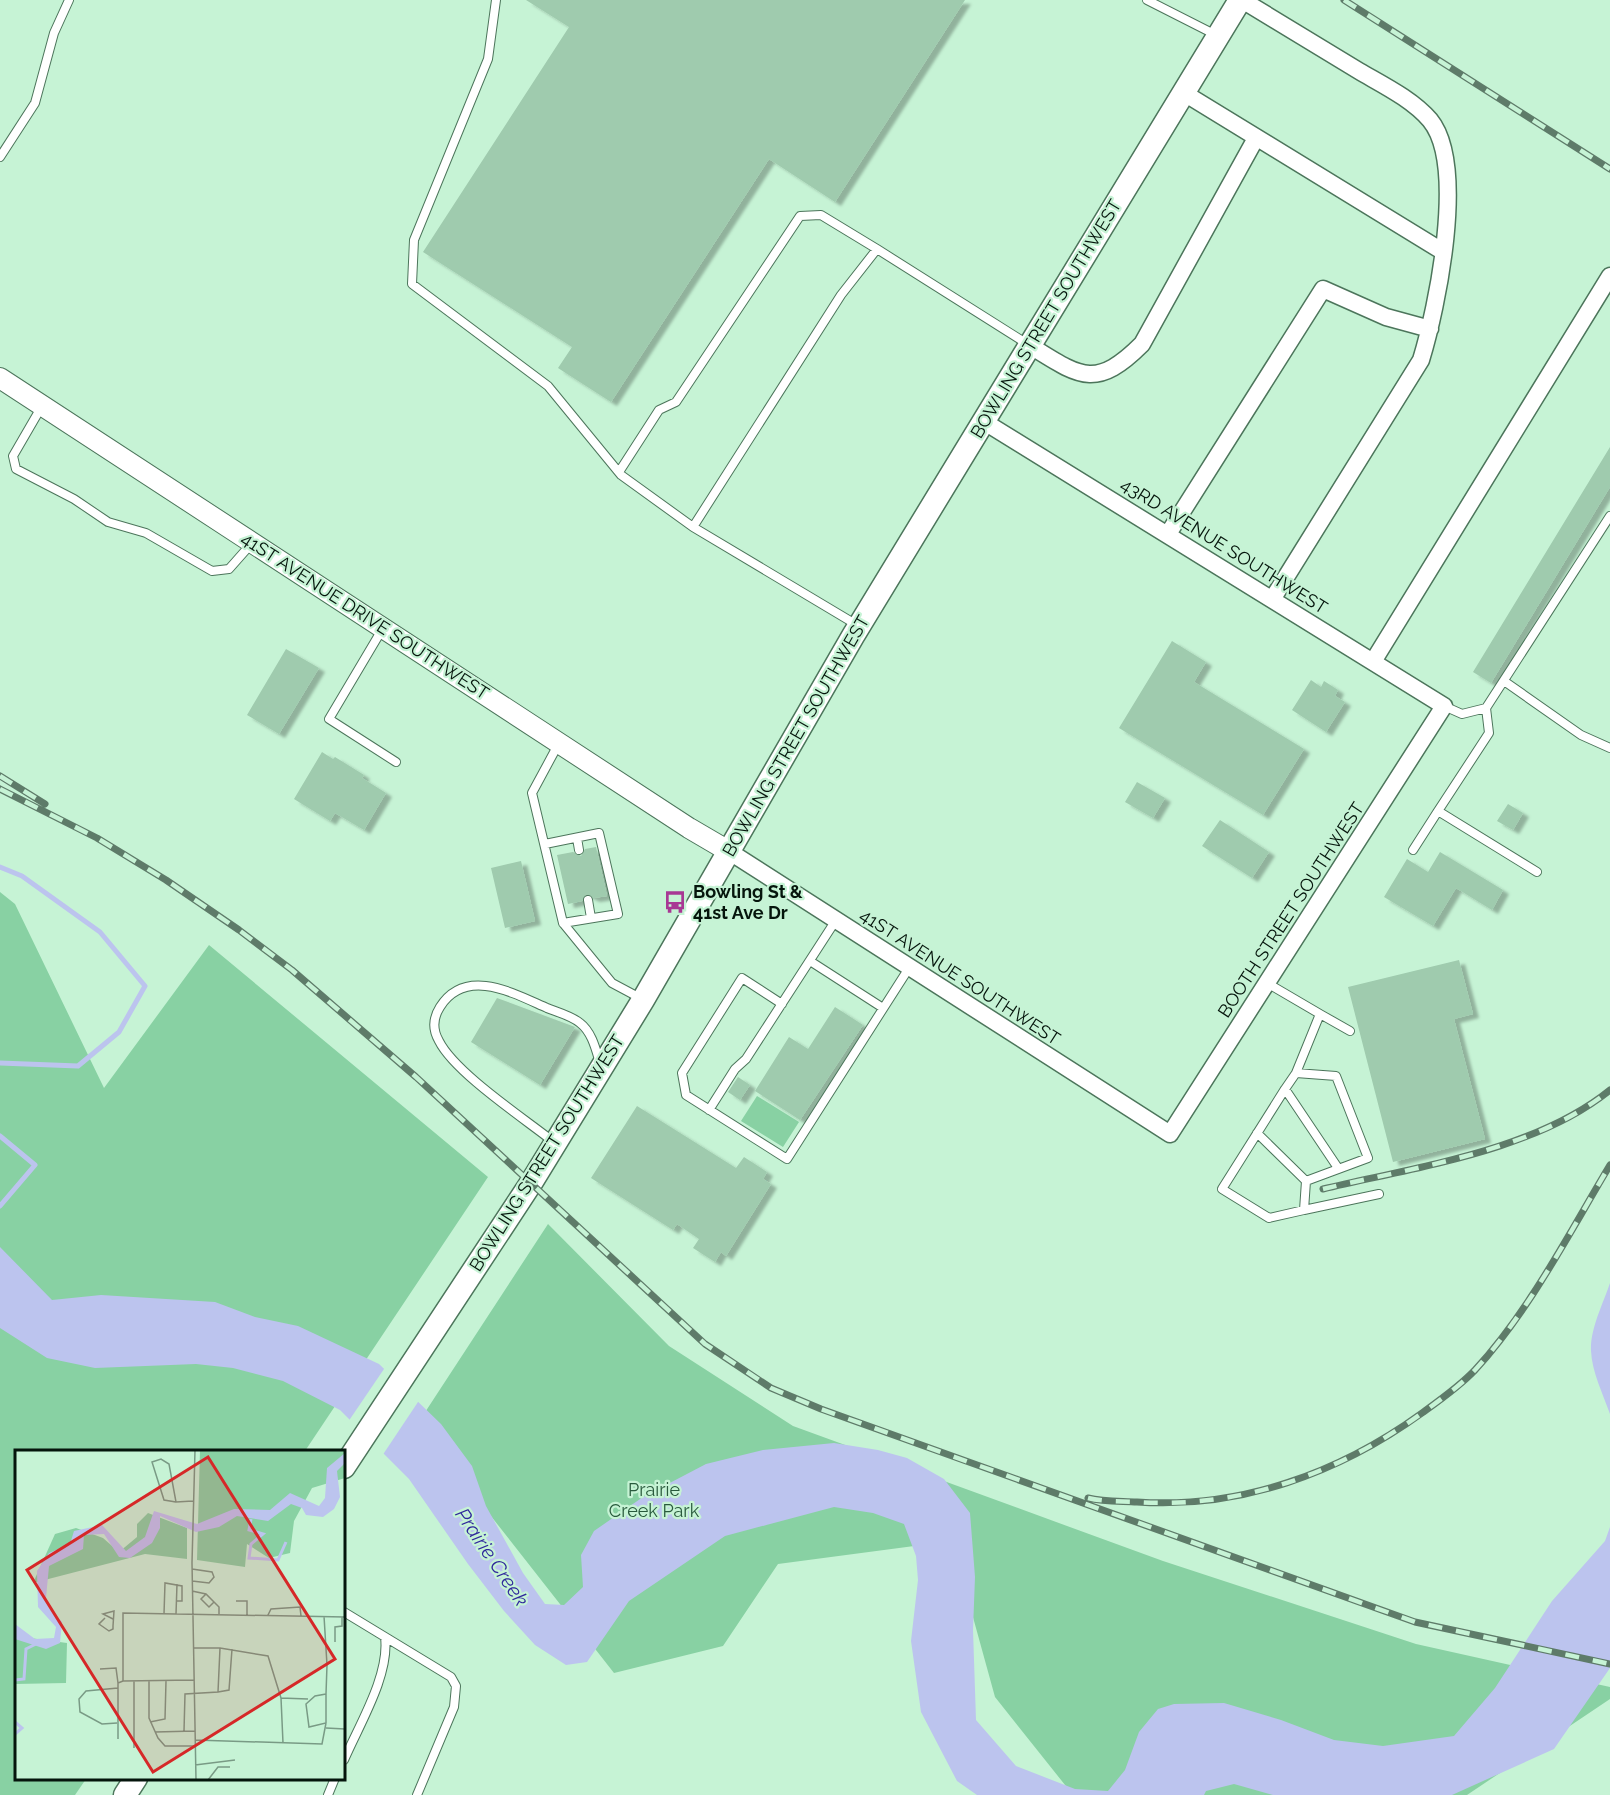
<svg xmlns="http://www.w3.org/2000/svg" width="1610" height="1795" viewBox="0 0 1610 1795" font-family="Raleway,sans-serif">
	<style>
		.green { fill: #88d1a3 }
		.water { fill: #bcc4ee }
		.pier { fill: #c6f3d5 }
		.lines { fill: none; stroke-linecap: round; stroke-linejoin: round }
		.stream { stroke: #bcc4ee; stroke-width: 5 }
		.building { fill: #9fcbae; filter: url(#shadow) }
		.service-casing { stroke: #4c755b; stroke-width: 10 }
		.minor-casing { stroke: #4c755b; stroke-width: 19 }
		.tertiary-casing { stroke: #4c755b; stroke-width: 22 }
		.secondary-casing { stroke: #4c755b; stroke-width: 25 }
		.service { stroke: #fff; stroke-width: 8 }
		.minor { stroke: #fff; stroke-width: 16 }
		.tertiary { stroke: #fff; stroke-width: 20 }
		.secondary { stroke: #fff; stroke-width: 22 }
		.rail-casing { stroke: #5e7b69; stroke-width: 7 }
		.rail { stroke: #c6f3d5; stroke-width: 4.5; stroke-dasharray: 14; stroke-linecap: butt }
		.labels { text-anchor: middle; stroke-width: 4.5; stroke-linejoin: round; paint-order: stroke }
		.street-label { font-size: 18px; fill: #05150c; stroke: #c6f3d5 }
		.poi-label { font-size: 18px; font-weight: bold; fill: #05150c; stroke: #c6f3d5; text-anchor: start }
		.park-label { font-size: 18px; fill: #295a3d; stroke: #c6f3d5 }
		.water-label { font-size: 20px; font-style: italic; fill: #2f279c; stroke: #c6f3d5 }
		.inset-river { fill: none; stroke: #bcc4ee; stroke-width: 3 }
		.inset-road { fill: none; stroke: #799a85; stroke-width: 1.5 }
		.view { fill: #d62828; fill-opacity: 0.15; stroke: #d62828; stroke-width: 3 }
		.inset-edge { fill: none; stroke: #05150c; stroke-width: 3 }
	</style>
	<defs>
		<filter id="shadow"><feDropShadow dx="6" dy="4" stdDeviation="1.5" flood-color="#0004"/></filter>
	</defs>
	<rect width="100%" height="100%" fill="#c6f3d5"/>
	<path class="green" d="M 0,892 L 15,904 L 104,1088 L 209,945 L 488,1177 L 305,1451 L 16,1452 L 16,1778 L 86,1779 L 75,1795 L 0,1795 Z
		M 757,1096 L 799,1122 L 783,1147 L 741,1121 Z
		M 548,1224 L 669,1346 L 793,1426 L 1163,1561 L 1416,1644 L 1610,1687 L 1610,1699 L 1467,1795 L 1073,1795 L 995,1697 L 952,1541 L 778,1564 L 723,1646 L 614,1673 L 418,1423 Z"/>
	<path class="water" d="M 0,1247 L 52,1300 L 101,1295 L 215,1302 L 255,1317 L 298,1326 L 379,1364 L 441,1424 L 472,1466 L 486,1506 L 523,1573 L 545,1604 L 564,1605 L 583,1587 L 581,1555 L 594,1531 L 643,1497 L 706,1464 L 763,1450 L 834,1443 L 878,1450 L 907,1458 L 944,1479 L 970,1513 L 975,1577 L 973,1630 L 976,1720 L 1016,1766 L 1075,1789 L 1108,1791 L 1125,1770 L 1139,1732 L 1158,1709 L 1174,1704 L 1224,1703 L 1281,1720 L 1334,1740 L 1383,1746 L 1454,1736 L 1495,1688 L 1552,1601 L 1605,1541 L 1610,1527 L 1610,1668 L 1554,1749 L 1452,1795 L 1273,1795 L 1234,1784 L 1206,1791 L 1204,1795 L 977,1795 L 957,1781 L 921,1712 L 911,1641 L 918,1580 L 916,1556 L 904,1524 L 873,1513 L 834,1507 L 725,1536 L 629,1601 L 587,1662 L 566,1665 L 535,1645 L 504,1611 L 468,1564 L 409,1479 L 340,1410 L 283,1381 L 233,1368 L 196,1364 L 95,1368 L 47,1358 L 0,1328 Z
		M 1610,1283 L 1610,1414 C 1603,1394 1592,1372 1591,1351 C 1590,1329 1603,1304 1610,1283 Z"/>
	<path class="pier" d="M 386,1366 L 420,1399 L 382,1456 L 348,1422 Z"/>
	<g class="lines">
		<path class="stream" d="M 0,867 L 22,876 L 100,932 L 145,986 L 119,1032 L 78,1066 L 0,1063
			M 0,1136 L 35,1165 L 0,1206"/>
	</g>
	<path class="building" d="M 526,0 L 965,0 L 835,202 L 769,159 L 611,402 L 558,368 L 572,347 L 423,252 L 569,27 Z
		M 1610,447 L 1610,487 L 1491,683 L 1473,672 Z
		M 1172,641 L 1206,662 L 1194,682 L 1304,749 L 1263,815 L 1119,728 Z
		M 286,649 L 319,668 L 279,734 L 247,715 Z
		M 1311,680 L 1321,687 L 1324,681 L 1338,690 L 1335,696 L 1345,702 L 1326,732 L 1292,710 Z
		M 322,752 L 333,759 L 335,757 L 364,775 L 362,778 L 386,793 L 364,830 L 335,813 L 330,821 L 294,799 Z
		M 1137,782 L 1165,798 L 1153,818 L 1125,802 Z
		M 1508,804 L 1523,813 L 1513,830 L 1497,821 Z
		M 1220,820 L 1269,852 L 1252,878 L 1202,846 Z
		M 596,847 L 607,896 L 594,898 L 586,894 L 582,901 L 568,904 L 557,855 L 573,852 L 581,856 L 585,849 Z
		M 1440,852 L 1503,890 L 1492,910 L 1456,888 L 1433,926 L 1384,897 L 1407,859 L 1428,872 Z
		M 521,861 L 535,921 L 505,928 L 491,868 Z
		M 1459,960 L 1473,1014 L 1454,1019 L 1485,1139 L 1393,1162 L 1348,987 Z
		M 497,998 L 575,1027 L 540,1085 L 471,1042 Z
		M 835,1007 L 863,1025 L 800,1120 L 755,1091 L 789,1037 L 808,1049 Z
		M 738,1077 L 750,1085 L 740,1100 L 728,1092 Z
		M 637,1106 L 736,1168 L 744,1157 L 767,1172 L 763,1179 L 771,1184 L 726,1256 L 721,1252 L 715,1262 L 693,1248 L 699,1239 L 677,1224 L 673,1230 L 591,1178 Z"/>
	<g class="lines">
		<g class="service-casing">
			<path id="service" d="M 496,0 L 488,59 L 414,240 L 412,284 L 548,386 L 621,475 L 693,527
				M 1147,0 L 1218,36
				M 0,157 L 35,103 L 54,33 L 69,0
				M 42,406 L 13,456 L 16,469 L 74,499 L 108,522 L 146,533 L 212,571 L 229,569 L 252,543
				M 619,472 L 659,410 L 676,402 L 800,216 L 821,215 L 877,249
				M 857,625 L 693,527 L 841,295 L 877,249 L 1029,345
				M 383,628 L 329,719 L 396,762
				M 1504,681 L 1581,735 L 1610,748
				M 1444,706 L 1462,714 L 1486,708 L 1610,516
				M 1486,708 L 1489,733 L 1438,811 L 1537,872
				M 559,743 L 532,793 L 563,923 L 612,983 L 642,999
				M 577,838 L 579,850
				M 545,844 L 599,833 L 618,914 L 563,923
				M 1413,850 L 1438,811
				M 588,900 L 591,918
				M 810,961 L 883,1008
				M 1267,983 L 1320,1014 L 1296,1073
				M 782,1004 L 742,978 L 682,1073 L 686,1095 L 787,1159 L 909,968
				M 1320,1014 L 1350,1031
				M 1285,1089 L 1338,1168
				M 709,1110 L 735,1069 L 746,1059 L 836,920
				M 1257,1133 L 1306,1181 L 1304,1210 L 1269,1218 L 1222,1189 L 1285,1089 L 1296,1073 L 1336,1076 L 1368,1158 L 1306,1181
				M 555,1143 C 525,1119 455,1073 439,1041 C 432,1029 433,1018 440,1007 C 466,966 515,994 547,1008 C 557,1012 572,1016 580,1023 C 592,1032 596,1050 600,1063
				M 1304,1210 L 1379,1194
				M 344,1612 L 451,1677 L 456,1686 L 454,1707 L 417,1795
				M 344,1760 C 359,1725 390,1675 385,1637
				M 328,1795 L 335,1778"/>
		</g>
		<g class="minor-casing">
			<path id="minor" d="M 1242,0 C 1281,24 1320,47 1359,71 C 1383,85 1412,99 1430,120 C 1467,165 1437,308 1421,360 L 1273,598
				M 1184,93 L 1442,251
				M 1029,345 C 1079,376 1095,391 1142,344 L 1256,138
				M 1168,534 L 1323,289 L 1386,317 L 1430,329
				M 1374,660 L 1610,276
				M 730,852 L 1170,1134 L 1444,706 L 983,421"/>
		</g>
		<g class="tertiary-casing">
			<path id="tertiary" d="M 0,378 L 689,828 L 730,852"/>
		</g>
		<g class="secondary-casing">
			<path id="secondary" d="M 344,1467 L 531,1183 L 643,1000 L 853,636 L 1240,0
				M 125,1795 L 136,1778"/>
		</g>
		<use href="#service" class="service"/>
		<use href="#minor" class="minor"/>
		<use href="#tertiary" class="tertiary"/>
		<use href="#secondary" class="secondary"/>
		<g class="rail-casing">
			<path id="rail" d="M 1344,0 L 1610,169
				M 0,776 L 45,804
				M 0,789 L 97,838 L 166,880 L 239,930 L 292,970 L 416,1077 L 705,1344 L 771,1388 L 821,1409 L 1415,1622 L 1610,1664
				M 1323,1189 C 1415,1167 1535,1151 1610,1090
				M 1088,1498 C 1104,1502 1121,1501 1137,1502 C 1241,1509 1339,1473 1422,1413 C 1440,1400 1460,1386 1475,1370 C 1530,1310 1568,1235 1610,1165"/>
		</g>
		<use href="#rail" class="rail"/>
	</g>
	<defs>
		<g id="bus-bare" transform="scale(1.8)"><path d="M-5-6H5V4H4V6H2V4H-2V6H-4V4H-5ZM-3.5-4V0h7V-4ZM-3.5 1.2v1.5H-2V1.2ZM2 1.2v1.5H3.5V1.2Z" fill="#a83894" stroke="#c6f3d5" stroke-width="2.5" paint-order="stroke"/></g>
	</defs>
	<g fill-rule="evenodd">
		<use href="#bus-bare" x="675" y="902"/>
	</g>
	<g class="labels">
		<g class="street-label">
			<text transform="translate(1046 319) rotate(-59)" y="6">BOWLING STREET SOUTHWEST</text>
			<text transform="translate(1224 546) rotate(32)" y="6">43RD AVENUE SOUTHWEST</text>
			<text transform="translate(365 616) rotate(33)" y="6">41ST AVENUE DRIVE SOUTHWEST</text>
			<text transform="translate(796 736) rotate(-60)" y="6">BOWLING STREET SOUTHWEST</text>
			<text transform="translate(1291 910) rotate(-57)" y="6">BOOTH STREET SOUTHWEST</text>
			<text transform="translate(960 977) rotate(33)" y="6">41ST AVENUE SOUTHWEST</text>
			<text transform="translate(547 1153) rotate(-58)" y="6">BOWLING STREET SOUTHWEST</text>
		</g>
		<g class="poi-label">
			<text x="693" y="898">Bowling St &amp;<tspan x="693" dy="21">41st Ave Dr</tspan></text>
		</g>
		<g class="park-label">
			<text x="654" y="1496">Prairie<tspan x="654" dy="21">Creek Park</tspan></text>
		</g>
		<g class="water-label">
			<text transform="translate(492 1557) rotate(56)" y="7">Prairie Creek</text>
		</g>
	</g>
	<g transform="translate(15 1450)">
		<rect width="330" height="330" fill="#c6f3d5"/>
		<path d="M 185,0 L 330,0 L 330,28 L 297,38 L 279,71 L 275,103 L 254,108 L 232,94 L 230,117 L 182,110 ZM 133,63 L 172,78 L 172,109 L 130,104 L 18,133 L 40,84 L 61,78 L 88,88 L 104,102 L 122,87 L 122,74 ZM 0,186 L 52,193 L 51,233 L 0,234 Z" fill="#88d1a3"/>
		<path d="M 330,3 L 330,13 L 322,21 L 325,47 L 319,59 L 308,67 L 291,65 L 287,58 L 276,54 L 253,71 L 222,66 L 204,77 L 181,82 L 145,66 L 145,78 L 137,93 L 115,108 L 104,107 L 89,84 L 69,85 L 68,99 L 34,116 L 31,148 L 34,158 L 47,172 L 45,193 L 31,199 L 0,189 L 0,174 L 20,189 L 39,188 L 41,177 L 23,157 L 22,121 L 34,103 L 55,94 L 59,81 L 87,75 L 111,101 L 130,87 L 139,61 L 182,74 L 219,59 L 255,60 L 275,43 L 304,56 L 310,48 L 312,18 Z" fill="#bcc4ee"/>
		<path class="inset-river" d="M 236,69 L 234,80 L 248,84 L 236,94 L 234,108 L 263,110 L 271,92M 0,230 L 9,229 L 11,199 L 21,194M 0,272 L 7,278 L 0,284"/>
		<path class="inset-road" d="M 180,0 L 177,113 L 181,330M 161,52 L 149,50 L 137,12 L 146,9 L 154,14 L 161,52 L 178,51M 177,131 L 194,133 L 199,127 L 197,122 L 177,119M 177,141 L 191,144 L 204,157 L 204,164M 191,144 L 186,149 L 194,157 L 199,152M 221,151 L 232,151 L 232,165M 149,164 L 150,133 L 167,136 L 167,151 L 161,151M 161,164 L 162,134M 253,165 L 256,159 L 285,157 L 286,166M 309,166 L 312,215 L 311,244 L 311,273 L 294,277 L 291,254 L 300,246 L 311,244M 90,168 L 84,174 L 94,181 L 98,179 L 98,176 L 99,161 L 88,164 L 98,169M 320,192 L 320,177 L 327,176 L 327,167M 205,198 L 253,206 L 266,248 L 293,249M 85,219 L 101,218 L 103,233M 108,231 L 108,163 L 330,167M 108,231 L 179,230M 119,231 L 119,298M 134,231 L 134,268 L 143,288 L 150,296 L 180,296M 203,242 L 214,240 L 217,199M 266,248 L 268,293M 135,272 L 150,269 L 151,231M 102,273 L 87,274 L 65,262 L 64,249 L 71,241 L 103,238M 311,278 L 330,279M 169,281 L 170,244 L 203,242 L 205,198 L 179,198M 140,282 L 180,281M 103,289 L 103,233 L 108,231M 180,290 L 307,294 L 311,273M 180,315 L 220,310M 193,330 L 203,317 L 215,317"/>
		<path class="view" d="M 193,7 L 320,209 L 138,322 L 12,120 Z"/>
		<rect width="330" height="330" class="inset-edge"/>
	</g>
</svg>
